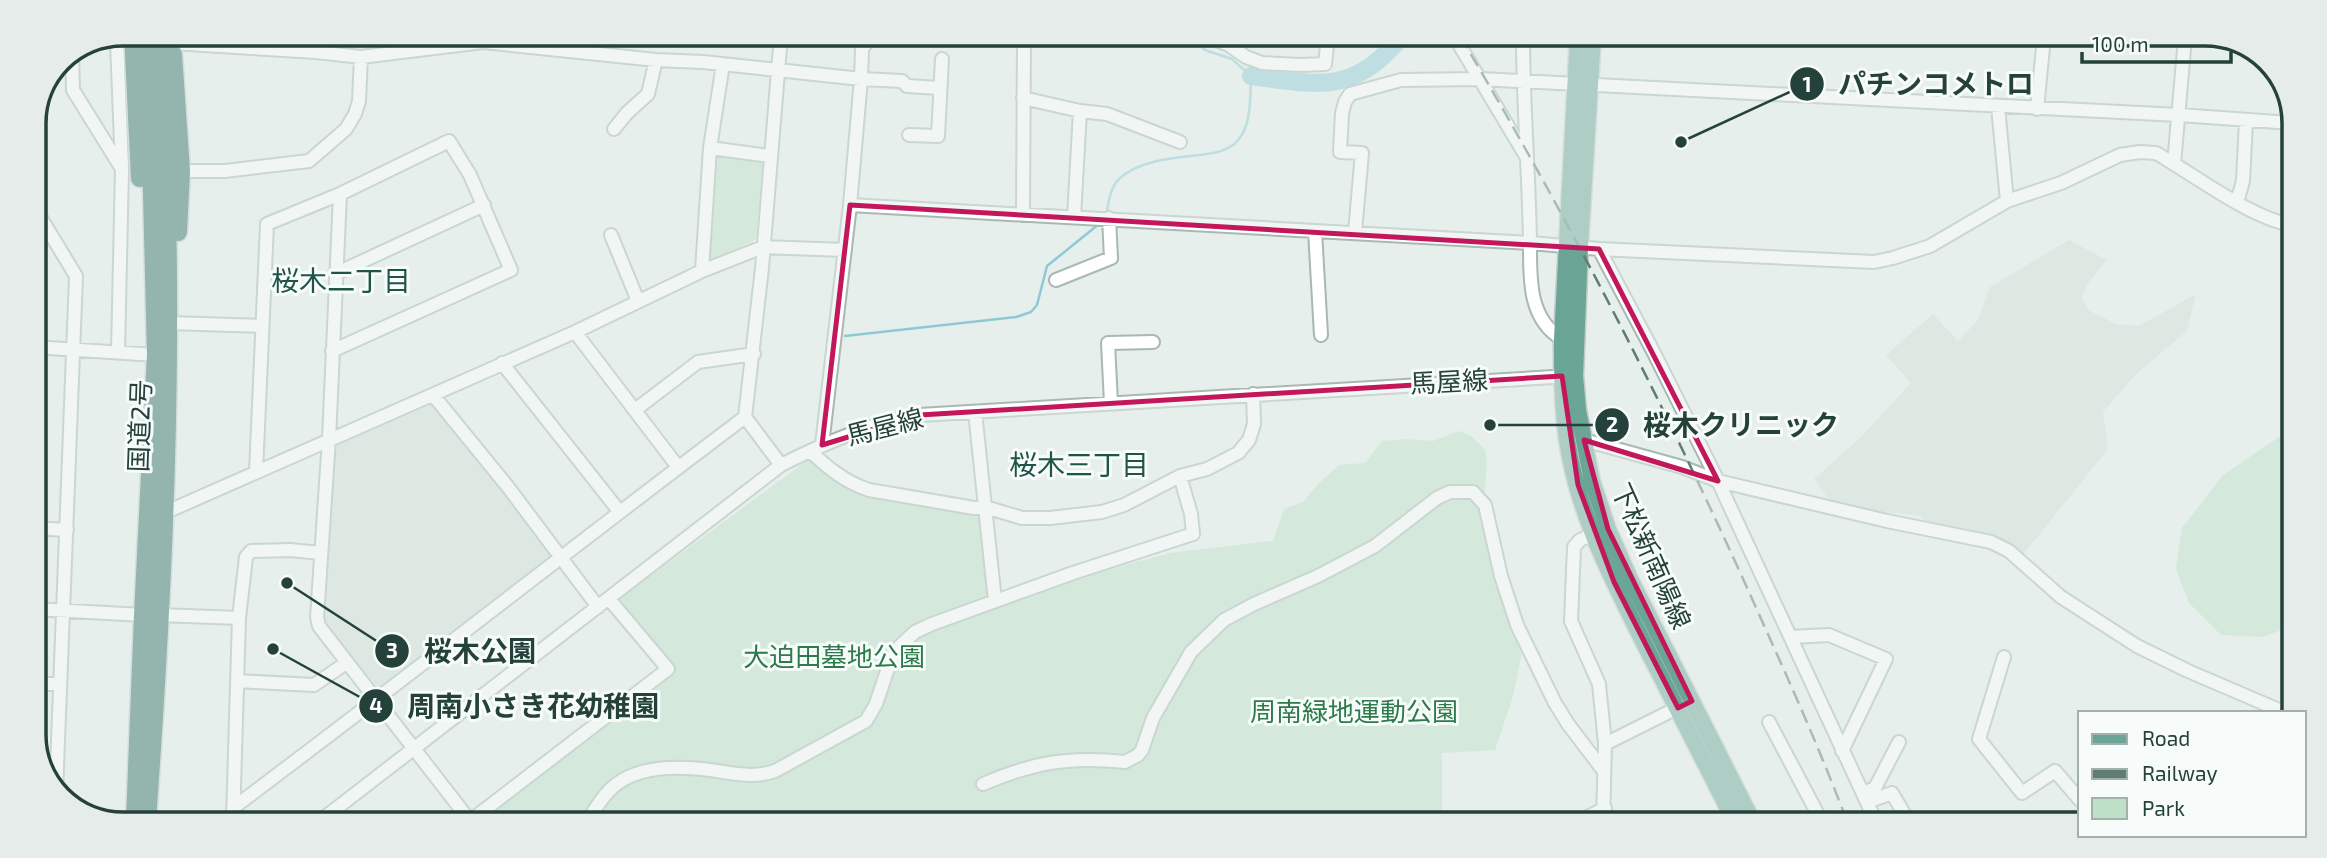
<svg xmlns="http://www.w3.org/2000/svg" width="2327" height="858" viewBox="0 0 2327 858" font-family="'Exo 2','Noto Sans JP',sans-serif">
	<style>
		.built { fill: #d4dfda }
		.green { fill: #bfe0c8 }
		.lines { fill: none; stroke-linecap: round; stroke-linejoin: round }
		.stream { stroke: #8ec9d4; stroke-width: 2.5 }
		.river { stroke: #8ec9d4; stroke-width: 18 }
		.minor-casing { stroke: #a8b8b2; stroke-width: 16 }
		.major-casing { stroke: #c2cac8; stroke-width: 19 }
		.highway-casing { stroke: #c2cac8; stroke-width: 21 }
		.minor { stroke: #fff; stroke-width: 12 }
		.major { stroke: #6aa596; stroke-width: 16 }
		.highway { stroke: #2f6f62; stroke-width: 18 }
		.rail { stroke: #5f7d75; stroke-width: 2.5; stroke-dasharray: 14 7; stroke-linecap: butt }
		.marked { fill: none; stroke: #c2185b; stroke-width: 5; stroke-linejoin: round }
		.labels { text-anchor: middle; stroke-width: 6; stroke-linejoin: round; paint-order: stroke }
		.street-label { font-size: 26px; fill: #24423a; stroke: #f7fbf9 }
		.park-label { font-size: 26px; fill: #2d7a4b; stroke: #f7fbf9 }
		.neighbourhood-label { font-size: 28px; fill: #1f5548; stroke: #f7fbf9 }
		.rim { fill: none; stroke: #24423a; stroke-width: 3.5 }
		.leader { fill: none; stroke: #24423a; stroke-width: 2.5 }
		.callout-dot { fill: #24423a; stroke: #f7fbf9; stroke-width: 2.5 }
		.mark-label { font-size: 21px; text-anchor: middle; font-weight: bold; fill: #fff }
		.callout-label { font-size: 28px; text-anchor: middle; font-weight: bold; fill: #24423a; stroke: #f7fbf9; stroke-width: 6; stroke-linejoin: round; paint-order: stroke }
	</style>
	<rect width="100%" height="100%" fill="#e6efeb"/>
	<path class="built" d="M 2069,240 L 2107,260 L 2088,283 L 2082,298 L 2088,310 L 2116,324 L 2139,326 L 2196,294 L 2187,331 L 2134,376 L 2103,412 L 2108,449 L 2022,556 L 1967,529 L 1922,524 L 1922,516 L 1834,507 L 1814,479 L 1861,437 L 1911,383 L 1886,355 L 1933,314 L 1958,341 L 1978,320 L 1990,287 Z
		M 434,403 L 554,559 L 380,690 L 324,622 L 333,446 Z"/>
	<path class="green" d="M 718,155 L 763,162 L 756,239 L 707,263 Z
		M 2291,429 L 2290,627 L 2262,637 L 2221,635 L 2189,603 L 2176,569 L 2182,528 L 2223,475 Z
		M 1459,431 L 1472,437 L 1484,448 L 1487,461 L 1484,500 L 1524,641 L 1513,696 L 1495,750 L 1442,753 L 1442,823 L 471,821 L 668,670 L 615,602 L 812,457 L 828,476 L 862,492 L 983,509 L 991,602 L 1170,553 L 1273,541 L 1284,509 L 1303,502 L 1318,484 L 1339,465 L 1365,463 L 1382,441 L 1405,439 L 1433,441 Z"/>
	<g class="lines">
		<path class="stream" d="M 716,35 L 775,43
			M 868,40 L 1019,45
			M 1029,42 L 1044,35
			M 785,43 L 832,38 L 862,40
			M 1107,214 C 1108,202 1110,188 1119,179 C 1139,160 1174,158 1200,155 C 1214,153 1230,151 1239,139 C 1252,123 1250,95 1251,76 L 1232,59 L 1205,50 L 1187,36
			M 845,336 L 1016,317 L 1031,312 L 1037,305 L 1047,266 L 1099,224"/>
		<path class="river" d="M 1251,76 C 1320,85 1353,95 1402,36"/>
		<g class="minor-casing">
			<path id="minor" d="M 781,35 L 762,268 L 745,417 L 781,465
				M 1205,36 L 1229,45 L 1246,57 L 1262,63 L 1301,65 L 1325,64 L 1328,36
				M 1454,36 L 1527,158
				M 1523,36 C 1523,105 1529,174 1530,243 L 1599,249 L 1874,262 L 1893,258 L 1930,246 L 2007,201 L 2061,183 L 2120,155 L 2140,152 L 2156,153 C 2193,174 2253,220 2293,225
				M 117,42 L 122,168
				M 172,43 L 316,52 L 361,57 L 483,42 L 656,60 L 703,62 L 861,79 L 902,81 L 907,86 L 939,88
				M 574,50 L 575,34
				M 72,54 L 73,90 L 122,169 L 118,352
				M 1023,98 L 1080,111 L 1107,114 L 1180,142
				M 1998,107 L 2007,201
				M 2037,109 L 2044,37
				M 614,129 L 627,113 L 648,94 L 656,60
				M 909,135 L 938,136 L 942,59
				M 710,148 L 770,156
				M 2174,164 L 2185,38
				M 181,171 L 225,171 L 309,161 L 346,129 L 355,114 L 359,101 L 361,57
				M 340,194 L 329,439 L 317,617 L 319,626 L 470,821
				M 2237,202 L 2243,181 L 2246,121
				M 33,205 L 76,276 L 56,793
				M 850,205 L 1530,243 C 1530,278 1528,319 1562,339
				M 1023,215 L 1024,35
				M 1074,217 L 1080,111
				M 1315,231 L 1321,335
				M 1355,232 L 1362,153 L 1340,152 L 1342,113 L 1345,102 L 1350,94 L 1401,80 L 1480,79 L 2179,115 L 2293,123
				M 611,235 L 638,301
				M 1599,249 L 1653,351 L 1718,481 L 1877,824
				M 702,271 L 710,148 L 723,64
				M 335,274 L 484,205
				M 1056,280 L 1111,258 L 1109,218
				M 169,323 L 262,326
				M 575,332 L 678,467
				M 33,347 L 156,355
				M 502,363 L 619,511
				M 433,395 L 508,487 L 598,607
				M 1111,403 L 1108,343 L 1153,342
				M 635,410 L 698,362 L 754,354
				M 975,412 L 995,601
				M 1584,440 L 1682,467 L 1718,481 L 1887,521 L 1991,542 L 2009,551 L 2061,597 L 2137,646 L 2188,671 L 2286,713
				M 822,445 L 850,205 L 861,79 L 862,49 L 865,45 L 866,35
				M 810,451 C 828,468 845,482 869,490 L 974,508 L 985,507 L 1022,518 L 1050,518 L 1102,512 L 1124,505 L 1180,476 L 1207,469 L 1238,453 L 1249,440 L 1254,424 L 1253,394
				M 256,472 L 267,224 L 340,194 L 449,141 L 470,175 L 511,270 L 332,351
				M 164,513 L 575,332 L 702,271 L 763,247 L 845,250
				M 33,528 L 67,530
				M 1601,531 L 1580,540 L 1574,547 L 1571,621 L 1599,684 L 1605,744 L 1603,823
				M 33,609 L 143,615
				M 159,615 L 239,618
				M 1791,637 L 1829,635 L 1886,659 L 1842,751
				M 2004,657 L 1979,739 L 2022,793 L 2055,771 L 2080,800
				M 237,681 L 314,685 L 346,663
				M 33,684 L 60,684
				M 1769,722 L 1823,824
				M 1605,744 L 1683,705
				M 983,784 C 1035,762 1070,756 1125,762 L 1138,755 L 1142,750 L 1153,718 L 1191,652 L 1224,620 L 1254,604 L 1318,576 L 1375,546 L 1437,498 L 1450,492 L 1473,492 L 1485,505 L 1501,576 L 1517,625 L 1555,703 L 1568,724 L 1603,770
				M 1863,793 L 1875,788 L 1899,742
				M 1867,802 L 1892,793 L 1910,824
				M 233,808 C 405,679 574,546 745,417
				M 233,820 L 239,618 L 246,557 L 251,551 L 290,550 L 320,553
				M 320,821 L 781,465 C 825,443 871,423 920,415 L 1570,376
				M 470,821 L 668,669 L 609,599
				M 587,821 C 595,810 602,796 613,787 C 639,764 684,766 717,771 C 737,774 755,778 775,771 L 866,721 L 876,704 L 890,662 L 900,646 L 915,632 L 932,624 L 1073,573 L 1193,534 L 1191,514 L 1180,476
				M 1576,823 L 1605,808"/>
		</g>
		<g class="major-casing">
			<path id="major" d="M 1578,36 L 1562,339 C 1562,373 1562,406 1567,440 C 1578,516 1615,585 1649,653 C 1678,710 1707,767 1736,824
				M 1593,36 L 1580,246 L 1575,376 L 1578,410 L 1592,481 L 1608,529 L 1629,577 L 1754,824"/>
		</g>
		<g class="highway-casing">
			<path id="highway" d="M 133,33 L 140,178
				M 173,54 L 181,171 L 178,232
				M 135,820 L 143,615 L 156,355 L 148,33
				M 147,820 C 166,558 177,296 159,33"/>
		</g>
		<use href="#minor" class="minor"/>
		<use href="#major" class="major"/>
		<use href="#highway" class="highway"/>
		<path class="rail" d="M 1460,36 C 1565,212 1659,394 1744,581 C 1780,661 1817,741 1848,824"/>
	</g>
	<path d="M0 0H2327V858H0ZM 850,205 L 1599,249 L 1718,481 L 1584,440 L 1608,529 L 1692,701 L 1678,708 L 1614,582 L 1578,485 L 1562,376 L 920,415 L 822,445 Z" fill="#e6efeb" fill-opacity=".55" fill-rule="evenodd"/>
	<path class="marked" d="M 850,205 L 1599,249 L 1718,481 L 1584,440 L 1608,529 L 1692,701 L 1678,708 L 1614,582 L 1578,485 L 1562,376 L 920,415 L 822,445 Z"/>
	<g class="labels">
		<g class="street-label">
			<text transform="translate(1449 382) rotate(-3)" y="9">馬屋線</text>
			<text transform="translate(140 426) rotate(-88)" y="9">国道2号</text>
			<text transform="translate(885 427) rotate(-14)" y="9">馬屋線</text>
			<text transform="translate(1651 556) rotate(66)" y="9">下松新南陽線</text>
		</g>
		<g class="park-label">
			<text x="834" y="666">大迫田墓地公園</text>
			<text x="1354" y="721">周南緑地運動公園</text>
		</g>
		<g class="neighbourhood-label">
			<text x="341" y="291">桜木二丁目</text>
			<text x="1079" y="475">桜木三丁目</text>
		</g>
	</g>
	<path d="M0 0H2327V858H0ZM123 46H2205A77 77 0 0 1 2282 123V735A77 77 0 0 1 2205 812H123A77 77 0 0 1 46 735V123A77 77 0 0 1 123 46Z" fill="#e6ecea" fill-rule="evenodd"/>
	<path class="rim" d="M123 46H2205A77 77 0 0 1 2282 123V735A77 77 0 0 1 2205 812H123A77 77 0 0 1 46 735V123A77 77 0 0 1 123 46Z"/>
	<path class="leader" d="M1681 142L1807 84M1490 425L1612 425M287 583L392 651M273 649L376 706"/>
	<g class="callout-dot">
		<circle cx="1681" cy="142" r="7"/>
		<circle cx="1490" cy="425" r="7"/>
		<circle cx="287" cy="583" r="7"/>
		<circle cx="273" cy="649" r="7"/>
		<circle cx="1807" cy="84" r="18"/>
		<circle cx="1612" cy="425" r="18"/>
		<circle cx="392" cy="651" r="18"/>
		<circle cx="376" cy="706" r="18"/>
	</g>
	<g class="mark-label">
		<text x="1807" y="92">1</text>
		<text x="1612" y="432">2</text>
		<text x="392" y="658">3</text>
		<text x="376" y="713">4</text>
	</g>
	<g class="callout-label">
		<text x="1936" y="94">パチンコメトロ</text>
		<text x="1741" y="435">桜木クリニック</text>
		<text x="480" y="661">桜木公園</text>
		<text x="533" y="716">周南小さき花幼稚園</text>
	</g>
	<rect x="2078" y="711" width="228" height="126" fill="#f7fbf9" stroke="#a3b1ad" stroke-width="2"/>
	<rect x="2092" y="734" width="35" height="10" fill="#6aa596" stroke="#a3b1ad" stroke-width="2"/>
	<text x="2142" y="746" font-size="21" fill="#24423a">Road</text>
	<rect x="2092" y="769" width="35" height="10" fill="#5f7d75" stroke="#a3b1ad" stroke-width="2"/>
	<text x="2142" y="781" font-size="21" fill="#24423a">Railway</text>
	<rect x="2092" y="798" width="35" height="21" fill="#bfe0c8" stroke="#a3b1ad" stroke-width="2"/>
	<text x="2142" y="816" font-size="21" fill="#24423a">Park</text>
	<path d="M2082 52v10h149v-10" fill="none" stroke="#24423a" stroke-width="3.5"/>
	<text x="2092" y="52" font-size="21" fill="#24423a" stroke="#f7fbf9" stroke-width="5" paint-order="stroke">100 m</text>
</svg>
